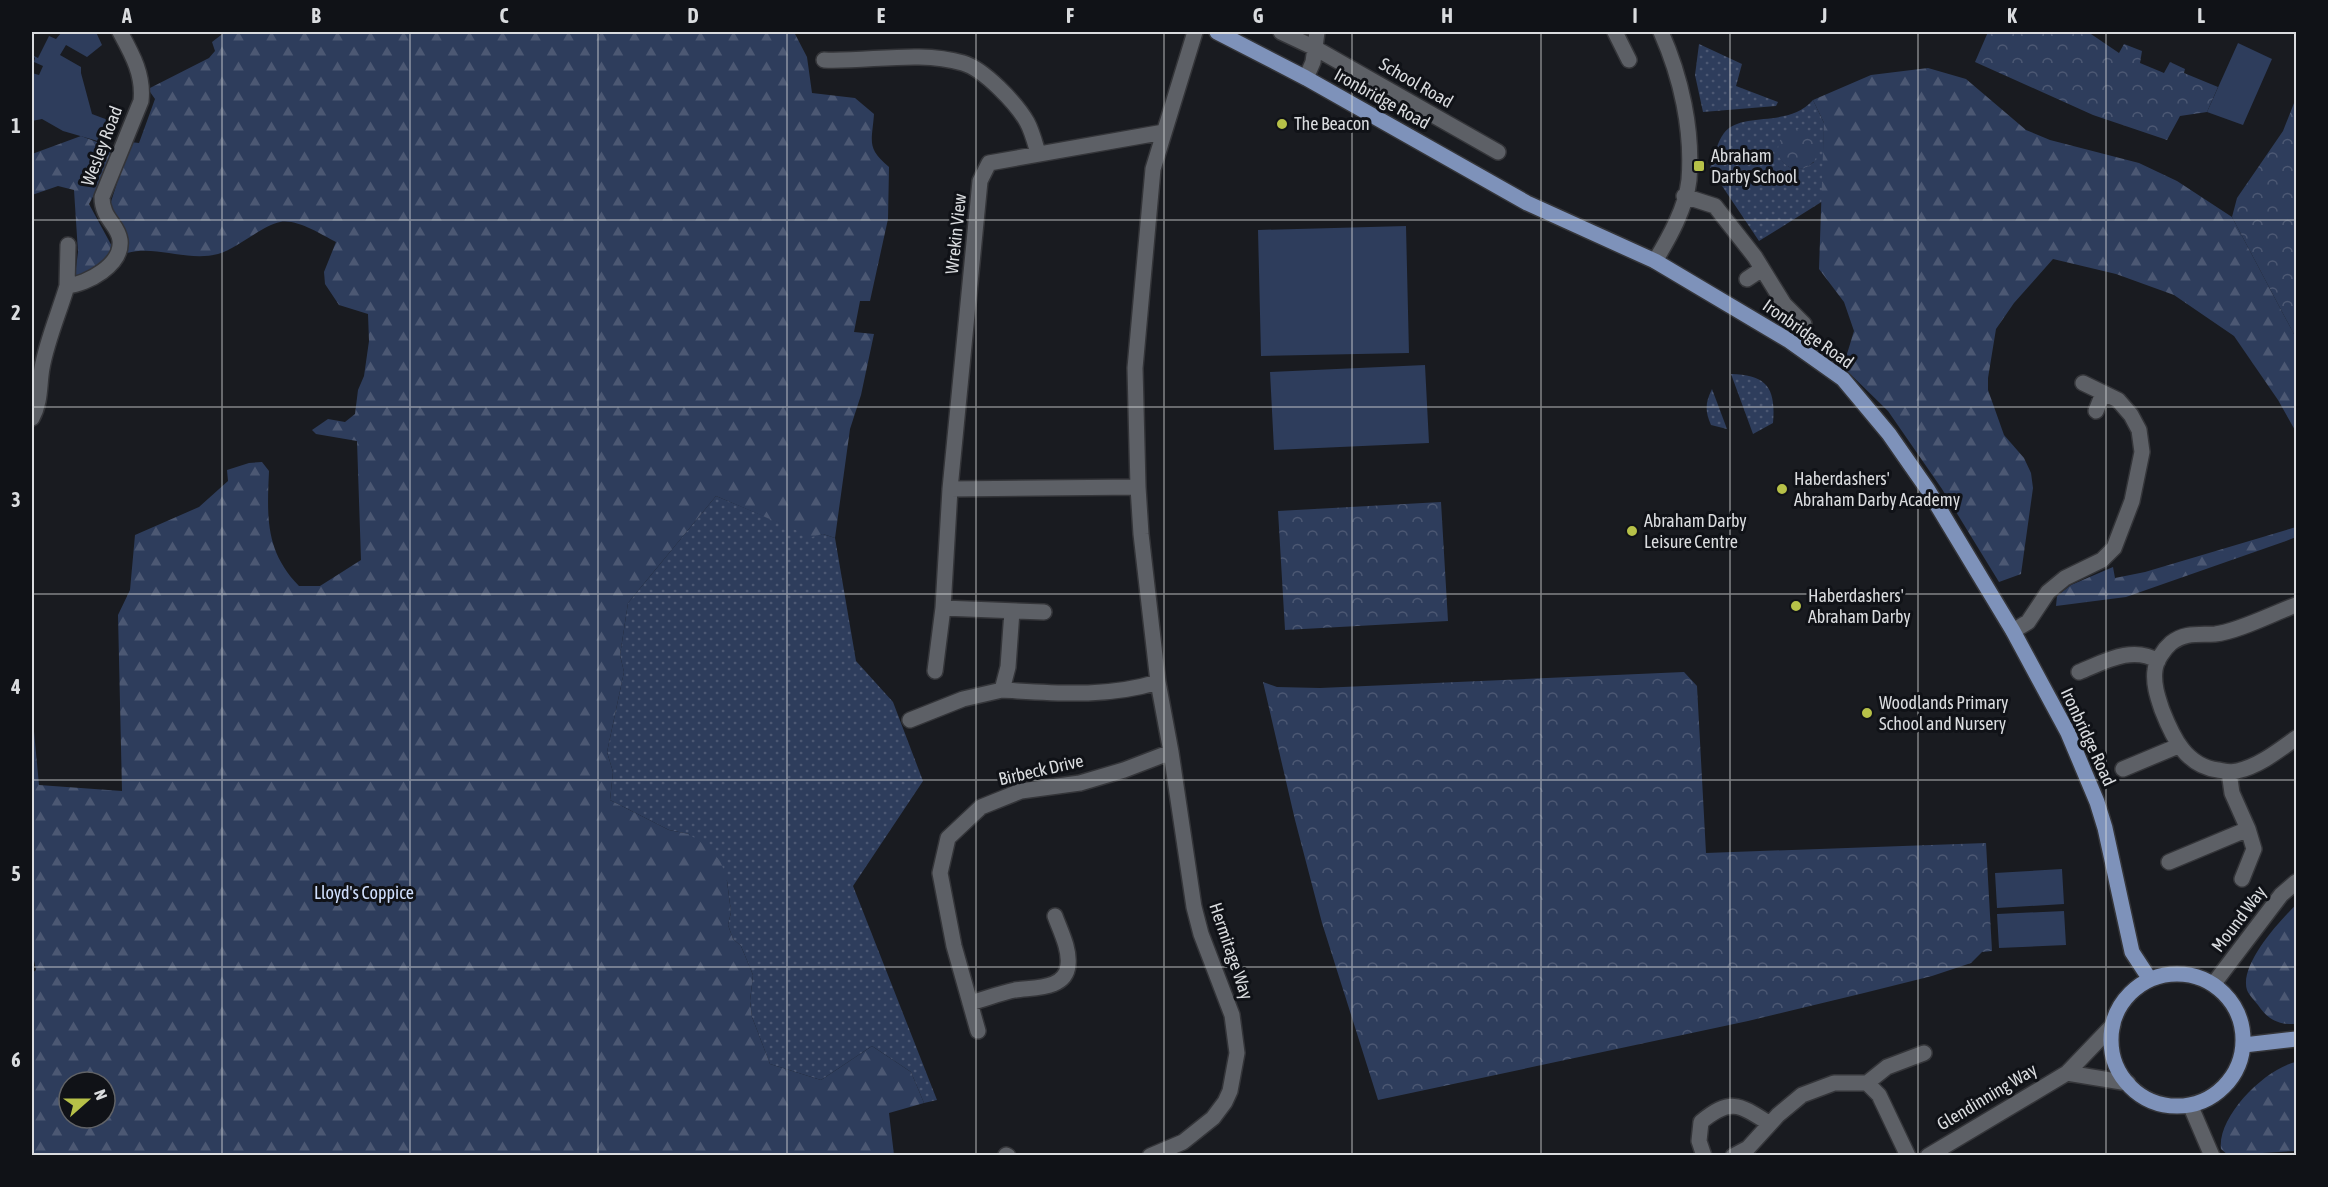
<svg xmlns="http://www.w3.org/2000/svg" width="2328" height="1187" viewBox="0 0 2328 1187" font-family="'Asap Condensed',sans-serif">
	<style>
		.grass { fill: url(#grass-dots); fill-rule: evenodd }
		.forest { fill: url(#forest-firs); fill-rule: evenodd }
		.park { fill: url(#park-crowns) }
		.garden { fill: #2e3d5c }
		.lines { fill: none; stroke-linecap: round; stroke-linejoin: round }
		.minor-casing { stroke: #343539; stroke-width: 18 }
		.major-casing { stroke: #343539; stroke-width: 18 }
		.minor { stroke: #5d6066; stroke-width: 15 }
		.major { stroke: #7e92ba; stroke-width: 15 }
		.grid { fill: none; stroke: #dadcdf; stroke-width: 1.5; stroke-opacity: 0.55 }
		.poi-dot { fill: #b7c148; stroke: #101217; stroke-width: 2 }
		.labels { text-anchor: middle; stroke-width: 6; stroke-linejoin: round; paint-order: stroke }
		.street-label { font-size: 18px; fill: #dadcdf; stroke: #101217 }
		.poi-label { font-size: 18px; fill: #dadcdf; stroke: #101217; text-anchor: start }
		.park-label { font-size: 18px; fill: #d1e0fe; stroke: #101217 }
		.neatline { fill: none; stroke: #dadcdf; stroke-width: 2 }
		.grid-label { font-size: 20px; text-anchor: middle; font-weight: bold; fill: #dadcdf }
	</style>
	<defs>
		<pattern id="grass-dots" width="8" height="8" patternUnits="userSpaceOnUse" patternTransform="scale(1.5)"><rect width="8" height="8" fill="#2e3d5c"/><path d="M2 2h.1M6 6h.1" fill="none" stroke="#4c5873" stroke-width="1.8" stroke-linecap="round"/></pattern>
		<pattern id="forest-firs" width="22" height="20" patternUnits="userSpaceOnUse" patternTransform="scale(1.5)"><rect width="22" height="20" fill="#2e3d5c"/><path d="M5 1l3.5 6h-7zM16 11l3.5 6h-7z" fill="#4c5873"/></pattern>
		<pattern id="park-crowns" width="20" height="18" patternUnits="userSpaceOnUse" patternTransform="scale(1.5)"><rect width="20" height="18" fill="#2e3d5c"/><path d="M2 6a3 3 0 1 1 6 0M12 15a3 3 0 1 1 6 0" fill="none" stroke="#4c5873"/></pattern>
	</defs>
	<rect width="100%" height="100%" fill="#191b20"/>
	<path class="grass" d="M 1699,44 L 1742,64 L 1736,86 L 1778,102 L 1776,106 L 1703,112 L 1695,75 Z
		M 1813,100 L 1824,123 L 1823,201 L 1759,241 L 1710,168 C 1714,157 1717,142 1724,133 C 1742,110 1788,129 1813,100 ZM 1779,155 L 1814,162 C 1801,173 1786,171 1779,155 Z
		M 1731,374 C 1767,375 1776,388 1773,423 L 1753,434 Z
		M 1712,389 L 1727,429 L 1711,425 C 1705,411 1705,403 1712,389 Z
		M 716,496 L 812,536 L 823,534 L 835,538 L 856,661 L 893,702 L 923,781 L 853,886 L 937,1100 L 924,1103 L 911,1072 L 872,1046 L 821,1080 L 770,1064 L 752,1017 L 750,1001 L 753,975 L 741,946 L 733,939 L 728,925 L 731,912 L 727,881 L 689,834 L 669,830 L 610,800 L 613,772 L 607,752 L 624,672 L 620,655 L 628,603 Z"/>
	<path class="forest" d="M 225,32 L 794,32 L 807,57 L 812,93 L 855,98 L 874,114 C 872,142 866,148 889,167 L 888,219 L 870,301 L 860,301 L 854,332 L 874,334 L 861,395 L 850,429 L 835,538 L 823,534 L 812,537 L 716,496 L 628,603 L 620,655 L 624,672 L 607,752 L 613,772 L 610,800 L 669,830 L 689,834 L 710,849 L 721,862 L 727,881 L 731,912 L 728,925 L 733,939 L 741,946 L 753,975 L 750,1001 L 752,1017 L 770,1064 L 821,1080 L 872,1046 L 911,1072 L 924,1103 L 889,1113 L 894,1155 L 32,1155 L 32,973 L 36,970 L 32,951 L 32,710 L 39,785 L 122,791 L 118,615 L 130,590 L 135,535 L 199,507 L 228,481 L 227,470 L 249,463 L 262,462 L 269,471 C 267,517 265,551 299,586 L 320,586 L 361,560 L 357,441 L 316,434 L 312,430 L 328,419 L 345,422 L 355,414 L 358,390 L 364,376 L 369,341 L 368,314 L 339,305 L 325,284 L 324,272 L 336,242 C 320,234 298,219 280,222 C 263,225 238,248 218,254 C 187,262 157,245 127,253 L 125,233 L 109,208 L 130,142 L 139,143 L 155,99 L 148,89 L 209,58 L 215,51 L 212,42 ZM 69,1082 L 105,1082 L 105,1118 L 69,1118 Z
		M 1928,68 L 1966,79 L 2026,130 L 2050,140 L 2139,163 L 2177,181 L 2232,217 L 2296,338 L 2296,432 L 2278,400 L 2234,336 L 2174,295 L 2116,274 L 2053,259 L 2014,303 L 1996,329 L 1988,378 L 1988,390 L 2004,435 L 2024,458 L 2031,473 L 2033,488 L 2021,574 L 1999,582 L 1942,489 L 1888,411 L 1843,367 L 1854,331 L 1844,302 L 1819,269 L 1824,123 L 1813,100 L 1871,75 Z
		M 81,136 L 118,150 L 89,204 L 114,250 C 104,262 92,276 75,276 L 78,252 L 74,190 L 58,186 L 32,195 L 32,154 Z
		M 2296,527 L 2296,537 L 2286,541 L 2126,597 L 2056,606 L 2057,596 L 2071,585 L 2113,567 L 2115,578 L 2145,572 Z
		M 2296,905 L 2296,1024 C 2279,1025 2268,1020 2258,1005 C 2255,1001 2249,995 2247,990 C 2239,965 2279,921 2296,905 Z
		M 2296,1062 L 2296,1151 L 2228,1155 L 2221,1149 C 2217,1116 2266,1068 2296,1062 Z"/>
	<path class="park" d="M 1988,32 L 2088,32 L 2119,53 L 2124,44 L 2142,51 L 2140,63 L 2164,73 L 2170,62 L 2185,69 L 2184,73 L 2218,87 L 2207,112 L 2180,116 L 2167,140 L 2093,115 L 1975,62 Z
		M 2296,98 L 2296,338 L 2232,217 L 2237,198 L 2283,131 Z
		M1778 149a20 20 0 1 1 40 0a20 20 0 1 1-40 0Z
		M 1441,502 L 1448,621 L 1285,630 L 1278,511 Z
		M 1684,672 L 1697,686 L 1706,853 L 1986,843 L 1992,951 L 1982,952 L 1971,963 L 1932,976 L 1864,993 L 1748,1021 L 1378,1100 L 1322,923 L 1295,820 L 1263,682 L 1277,687 L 1320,688 Z"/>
	<path class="garden" d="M 59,32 L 96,32 L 102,45 L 87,57 L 66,45 L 60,55 L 81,67 L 81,73 L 92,114 L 108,120 L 101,142 L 63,131 L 42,119 L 32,121 L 32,73 L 39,75 L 43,66 L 34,62 L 35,58 L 32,55 L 38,58 L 49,36 L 56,39 L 61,33 Z
		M 2238,43 L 2272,59 L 2243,125 L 2207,112 Z
		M 1406,226 L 1409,353 L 1261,356 L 1258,230 Z
		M 1425,365 L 1429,443 L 1274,450 L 1270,372 Z
		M 2062,869 L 2064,904 L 1997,908 L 1995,873 Z
		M 2064,911 L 2066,945 L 1999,948 L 1997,914 Z"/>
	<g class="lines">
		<g class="minor-casing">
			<path id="minor" d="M 1281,32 L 1315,48 L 1498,152
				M 1615,32 L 1629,60
				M 824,60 C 869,62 919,50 963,63 C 984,69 1017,104 1027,122 C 1032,131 1035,143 1038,153
				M 1306,78 L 1313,62 L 1317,32
				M 1684,196 L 1715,206 L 1755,257 L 1784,304 L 1804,324
				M 1655,261 C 1669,238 1686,208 1689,180 C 1693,130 1681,77 1661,32
				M 1747,279 L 1762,269
				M 67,286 L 68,245
				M 2096,411 L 2103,393
				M 32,418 C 41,402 39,385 42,368 C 47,340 59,313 67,286 C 87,284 123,265 120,240 C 118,224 102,219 102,197 L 141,101 C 144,75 132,54 120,32
				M 950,489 L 1138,487
				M 2296,605 C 2274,613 2237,632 2215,634 C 2199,635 2185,632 2171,643 C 2164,649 2156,661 2155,670 C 2153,684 2158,698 2162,710 C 2173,738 2186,766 2218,770 C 2224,771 2230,773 2237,771 C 2259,766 2278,751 2296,738
				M 943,608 L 1044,612
				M 1012,611 L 1008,667 L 1002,690 C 1056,693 1106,698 1158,682
				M 2013,631 L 2028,622 L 2048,592 L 2065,578 L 2102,560 L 2114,548 L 2132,501 L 2142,452 L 2139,430 L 2131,415 L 2118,400 L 2083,383
				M 935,671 L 943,608 L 950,489 L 980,181 L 989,163 L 1164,132
				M 2079,672 C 2104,662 2132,645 2158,661
				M 910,720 L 963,699 L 1002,690
				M 2123,769 L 2178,746
				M 2229,772 L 2232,793 L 2248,829 L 2254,849 L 2242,879
				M 2169,862 L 2248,829
				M 2215,982 L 2281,895 L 2296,882
				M 970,1003 C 985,999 1000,993 1015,990 C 1033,987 1066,990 1068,965 C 1070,949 1060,930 1055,916
				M 978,1031 L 954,946 L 940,873 L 948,838 L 981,807 L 1021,791 L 1080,783 L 1124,770 L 1171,752
				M 2067,1073 L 2128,1083
				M 1867,1083 L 1879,1095 L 1908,1156
				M 2191,1107 L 2212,1156
				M 1006,1155 L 1008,1156
				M 1150,1156 L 1183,1142 L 1213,1118 L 1225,1102 L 1230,1091 L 1237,1053 L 1232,1015 L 1201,934 L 1194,907 L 1171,752 L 1158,682 L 1141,534 L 1138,487 L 1135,368 L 1153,169 L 1195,32
				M 1704,1156 L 1699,1141 L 1701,1122 C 1731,1097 1740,1105 1770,1124
				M 1733,1156 L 1748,1148 L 1778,1115 L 1802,1095 L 1834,1083 L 1867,1083 L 1887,1067 L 1924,1053
				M 1928,1156 L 2067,1073 L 2113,1025"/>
		</g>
		<g class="major-casing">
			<path id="major" d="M 1217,32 L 1306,78 L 1527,203 L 1655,261 L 1788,340 L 1843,379 L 1889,434 L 1928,490 L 2013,631 L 2068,733 L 2097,802 L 2105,828 L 2132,952 L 2149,978
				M2111 1040a66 66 0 1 1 132 0a66 66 0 1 1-132 0Z
				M 2244,1045 L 2296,1039"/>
		</g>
		<use href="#minor" class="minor"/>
		<use href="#major" class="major"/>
	</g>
	<path class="grid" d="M 222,32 L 222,1156M 410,32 L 410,1156M 598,32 L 598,1156M 787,32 L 787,1156M 976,32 L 976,1156M 1164,32 L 1164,1156M 1352,32 L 1352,1156M 1541,32 L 1541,1156M 1730,32 L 1730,1156M 1918,32 L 1918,1156M 2106,32 L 2106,1156M 32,220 L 2296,220M 32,407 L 2296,407M 32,594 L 2296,594M 32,780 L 2296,780M 32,967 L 2296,967"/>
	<g class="poi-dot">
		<circle cx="1282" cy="124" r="6"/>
		<rect x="1693" y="160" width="12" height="12" rx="3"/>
		<circle cx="1782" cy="489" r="6"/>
		<circle cx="1632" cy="531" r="6"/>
		<circle cx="1796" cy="606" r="6"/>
		<circle cx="1867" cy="713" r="6"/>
	</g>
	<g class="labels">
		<g class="street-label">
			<text transform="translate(1416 83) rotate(30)" y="6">School Road</text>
			<text transform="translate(1382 99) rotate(29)" y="6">Ironbridge Road</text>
			<text transform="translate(102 146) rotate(-69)" y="6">Wesley Road</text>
			<text transform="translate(956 234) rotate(-84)" y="6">Wrekin View</text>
			<text transform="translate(1808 334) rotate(35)" y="6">Ironbridge Road</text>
			<text transform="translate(2088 737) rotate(65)" y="6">Ironbridge Road</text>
			<text transform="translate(1041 770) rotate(-13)" y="6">Birbeck Drive</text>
			<text transform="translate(2239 919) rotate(-53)" y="6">Mound Way</text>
			<text transform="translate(1231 951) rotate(71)" y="6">Hermitage Way</text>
			<text transform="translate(1987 1097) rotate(-31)" y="6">Glendinning Way</text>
		</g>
		<g class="poi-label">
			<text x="1294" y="130">The Beacon</text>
			<text x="1711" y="162">Abraham<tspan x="1711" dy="21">Darby School</tspan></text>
			<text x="1794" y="485">Haberdashers'<tspan x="1794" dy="21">Abraham Darby Academy</tspan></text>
			<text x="1644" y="527">Abraham Darby<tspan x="1644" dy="21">Leisure Centre</tspan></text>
			<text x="1808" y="602">Haberdashers'<tspan x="1808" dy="21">Abraham Darby</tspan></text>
			<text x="1879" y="709">Woodlands Primary<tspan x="1879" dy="21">School and Nursery</tspan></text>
		</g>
		<g class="park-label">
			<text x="364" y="899">Lloyd's Coppice</text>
		</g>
	</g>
	<rect width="2328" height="1187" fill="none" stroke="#101217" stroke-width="66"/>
	<g transform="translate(87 1100) rotate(69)"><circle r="28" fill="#101217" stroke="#616367" stroke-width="1.5"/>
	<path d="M0-4.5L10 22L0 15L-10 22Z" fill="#b7c148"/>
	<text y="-9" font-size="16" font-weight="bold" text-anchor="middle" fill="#dadcdf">N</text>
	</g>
	<rect x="33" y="33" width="2262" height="1121" class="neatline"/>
	<g class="grid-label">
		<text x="127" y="23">A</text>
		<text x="316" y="23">B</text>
		<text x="504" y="23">C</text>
		<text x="693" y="23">D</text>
		<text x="881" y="23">E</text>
		<text x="1070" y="23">F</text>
		<text x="1258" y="23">G</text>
		<text x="1447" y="23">H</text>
		<text x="1635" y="23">I</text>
		<text x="1824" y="23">J</text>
		<text x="2012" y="23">K</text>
		<text x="2201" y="23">L</text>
		<text x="16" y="133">1</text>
		<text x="16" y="320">2</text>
		<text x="16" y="507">3</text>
		<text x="16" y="694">4</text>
		<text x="16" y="881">5</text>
		<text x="16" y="1067">6</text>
	</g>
</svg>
